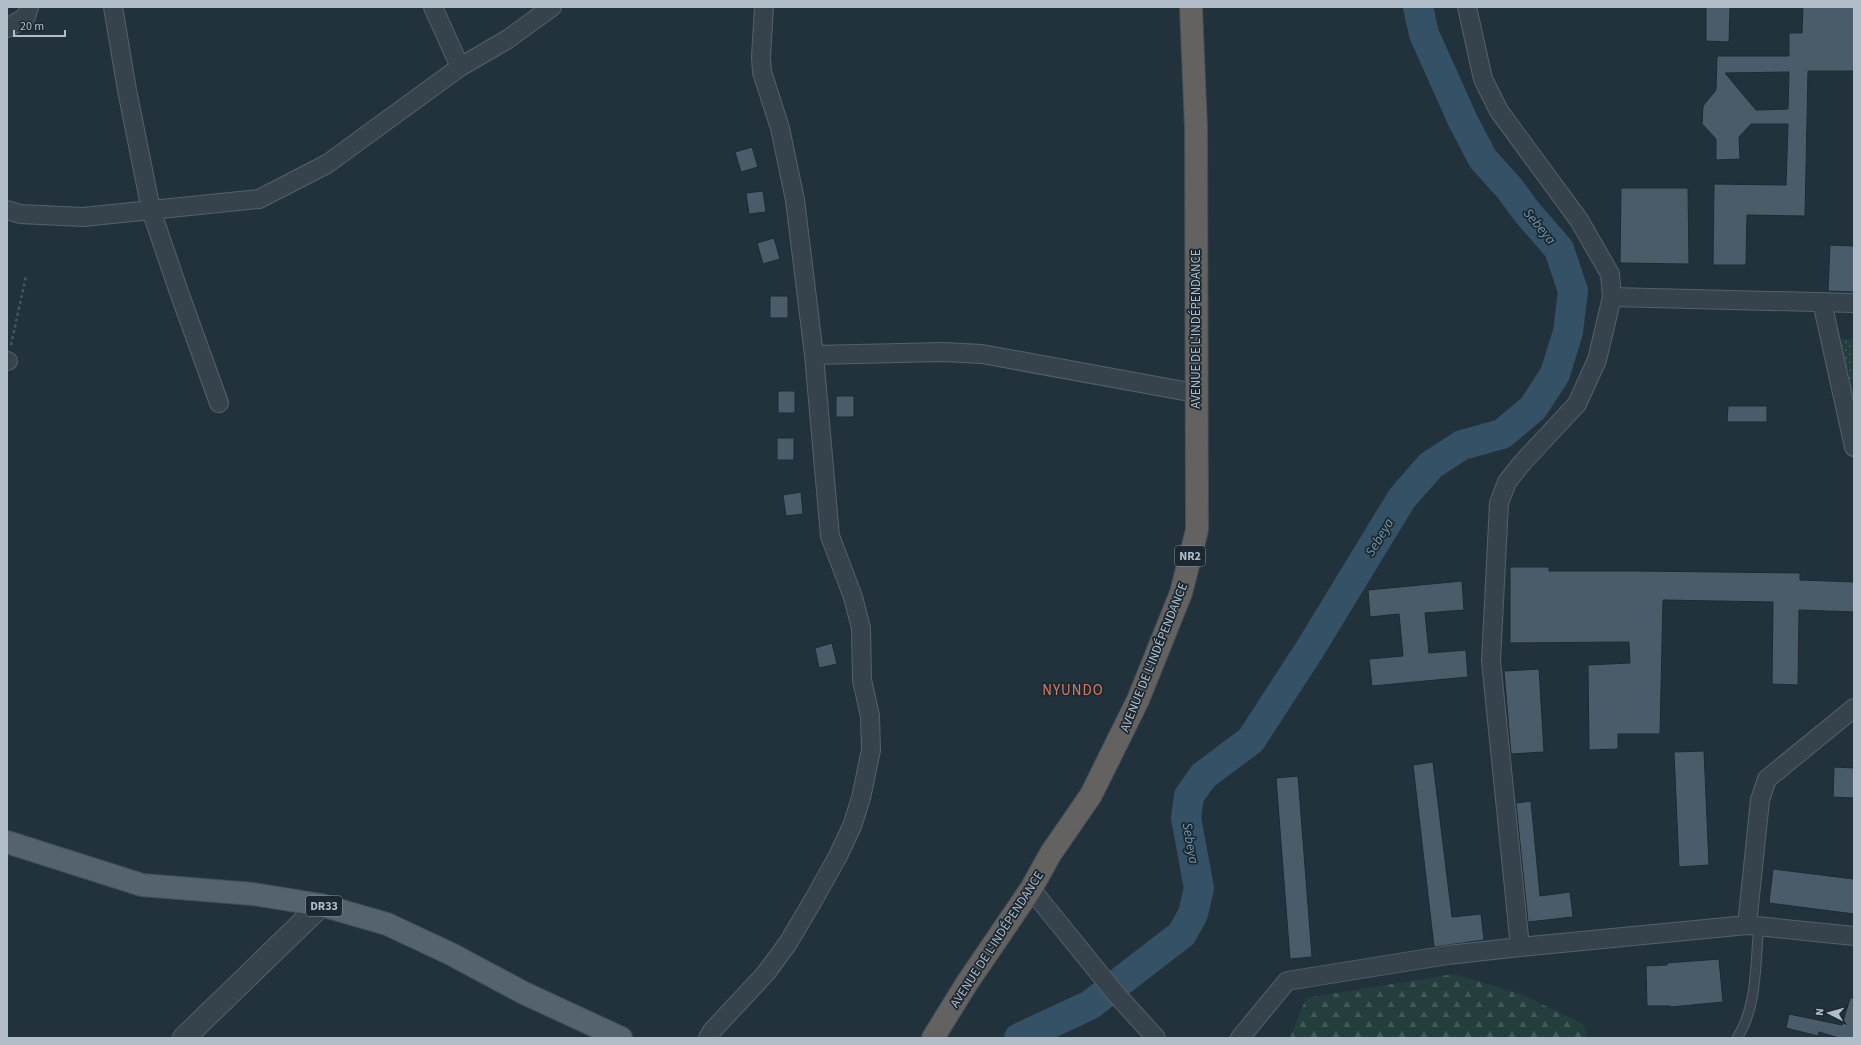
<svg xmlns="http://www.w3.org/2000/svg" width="1861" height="1045" viewBox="0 0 1861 1045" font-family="'Source Sans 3',sans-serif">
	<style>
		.grass { fill: url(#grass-dots) }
		.forest { fill: url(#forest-firs) }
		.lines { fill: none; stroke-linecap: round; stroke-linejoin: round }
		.river { stroke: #355165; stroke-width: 30 }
		.building { fill: #4a5c69; stroke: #1d2a34; fill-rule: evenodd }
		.service-casing { stroke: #54616b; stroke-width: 11 }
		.minor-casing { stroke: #54616b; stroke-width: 20 }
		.tertiary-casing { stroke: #54616b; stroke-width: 24 }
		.primary-casing { stroke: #424f59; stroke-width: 24 }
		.trunk-casing { stroke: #414e58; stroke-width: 24 }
		.path { stroke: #425a59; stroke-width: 2.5; stroke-dasharray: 3 3; stroke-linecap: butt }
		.service { stroke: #36434d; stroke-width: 9 }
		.minor { stroke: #36434d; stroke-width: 18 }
		.tertiary { stroke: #36434d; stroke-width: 22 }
		.primary { stroke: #54636d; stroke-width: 22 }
		.trunk { stroke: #646260; stroke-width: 22 }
		.labels { text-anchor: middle; stroke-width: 3.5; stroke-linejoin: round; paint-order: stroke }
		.shield { fill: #1b2832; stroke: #84919c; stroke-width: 1 }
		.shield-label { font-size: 12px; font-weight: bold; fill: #b1bec9 }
		.street-label { font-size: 13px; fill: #b1bec9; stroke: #1b2832 }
		.water-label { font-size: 14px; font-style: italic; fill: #7095ad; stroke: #1b2832 }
		.quarter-label { font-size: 15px; letter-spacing: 1px; fill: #d97d5c; stroke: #1b2832 }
	</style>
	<defs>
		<pattern id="grass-dots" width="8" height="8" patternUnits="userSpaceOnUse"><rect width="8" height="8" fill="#243e3d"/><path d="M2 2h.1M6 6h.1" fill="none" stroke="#415858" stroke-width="1.8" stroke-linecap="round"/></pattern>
		<pattern id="forest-firs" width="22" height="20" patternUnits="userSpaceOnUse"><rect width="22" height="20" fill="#243e3d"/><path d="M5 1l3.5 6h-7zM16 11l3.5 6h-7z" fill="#415858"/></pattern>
	</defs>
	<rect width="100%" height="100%" fill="#22323d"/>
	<path class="grass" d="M 1838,339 L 1854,339 L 1854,413 Z"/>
	<path class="forest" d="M 1454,974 L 1521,994 L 1583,1024 L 1588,1038 L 1290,1038 L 1306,998 Z"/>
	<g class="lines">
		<path class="river" d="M 1019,1038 L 1090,1005 L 1182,934 L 1193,914 L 1199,888 L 1186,818 L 1189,796 L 1203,776 L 1251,740 L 1310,649 L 1402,498 L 1431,465 L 1462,445 L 1502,434 L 1533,408 L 1555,374 L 1568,332 L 1573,291 L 1559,249 L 1526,211 L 1510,189 L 1483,159 L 1463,121 L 1424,34 L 1418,7"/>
	</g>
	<path class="building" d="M 1706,7 L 1730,7 L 1729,42 L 1706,41 Z
		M 1803,7 L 1854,7 L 1854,71 L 1808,71 L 1805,216 L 1747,215 L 1746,265 L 1713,265 L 1714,184 L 1786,185 L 1788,124 L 1751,124 L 1739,137 L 1740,159 L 1716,160 L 1716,139 L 1702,124 L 1703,106 L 1716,90 L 1717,56 L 1789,56 L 1789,33 L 1802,33 ZM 1789,72 L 1788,109 L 1756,110 L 1725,73 Z
		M 752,147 L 758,167 L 741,172 L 735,152 Z
		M 1621,188 L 1688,188 L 1689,264 L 1620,263 Z
		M 763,191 L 766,212 L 749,214 L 746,193 Z
		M 774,238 L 780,259 L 763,264 L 757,243 Z
		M 1830,245 L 1854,246 L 1854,292 L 1828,291 Z
		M 770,296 L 788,296 L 788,318 L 770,318 Z
		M 778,391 L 795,391 L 795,413 L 778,413 Z
		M 836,396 L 854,396 L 854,417 L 836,417 Z
		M 1728,406 L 1767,406 L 1767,422 L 1727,422 Z
		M 777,438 L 794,438 L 794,460 L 777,460 Z
		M 801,492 L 803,514 L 786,516 L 783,495 Z
		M 1510,567 L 1549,567 L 1549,571 L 1638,571 L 1800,573 L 1800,580 L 1854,582 L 1854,612 L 1799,610 L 1798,685 L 1772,684 L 1773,602 L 1663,600 L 1660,734 L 1618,734 L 1618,749 L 1589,750 L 1588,665 L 1630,663 L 1629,642 L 1510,643 Z
		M 1462,581 L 1464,610 L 1425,613 L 1429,653 L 1466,650 L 1468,677 L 1372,686 L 1369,659 L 1403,656 L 1399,614 L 1370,617 L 1368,590 Z
		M 832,643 L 837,664 L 819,668 L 815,648 Z
		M 1539,669 L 1544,752 L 1511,754 L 1504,671 Z
		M 1704,751 L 1709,865 L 1679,867 L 1674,752 Z
		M 1433,762 L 1452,917 L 1481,914 L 1484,940 L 1434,947 L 1413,765 Z
		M 1834,767 L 1854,768 L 1854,798 L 1833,797 Z
		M 1298,776 L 1312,957 L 1290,959 L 1276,778 Z
		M 1531,801 L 1540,896 L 1570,892 L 1573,917 L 1528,922 L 1516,803 Z
		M 1773,869 L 1854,879 L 1854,914 L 1769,903 Z
		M 1719,959 L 1723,1002 L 1671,1007 L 1670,1006 L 1647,1006 L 1646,966 L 1667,965 L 1667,963 Z
		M 1850,998 L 1854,998 L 1854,1038 L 1839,1038 L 1819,1032 L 1818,1036 L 1786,1028 L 1789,1014 L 1842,1025 Z"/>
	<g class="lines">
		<g class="service-casing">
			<path id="service" d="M 1737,1038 C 1758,1006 1755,962 1759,925"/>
		</g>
		<g class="minor-casing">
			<path id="minor" d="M 113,7 L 127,90 L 151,210 L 180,295 L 219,403
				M 433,7 L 460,67
				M 1467,7 L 1483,79 L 1499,111 L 1579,220 L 1610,274 L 1612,297
				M 7,28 L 26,17 L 29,7
				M 7,210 L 20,214 L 83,217 L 259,199 L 327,164 L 460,67 L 508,39 L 552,7
				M 1822,302 L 1854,447
				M 1854,303 L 1612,297 L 1597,360 L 1577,404 L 1522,463 L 1507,482 L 1499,503 L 1491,661 L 1520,947 L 1747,925 L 1854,936
				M 814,355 L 943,352 L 982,354 L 1195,393
				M 7,361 L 8,361
				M 1031,889 L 1116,994 L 1156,1038
				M 1747,925 L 1760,800 L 1767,779 L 1854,708
				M 708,1038 L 712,1031 L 766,973 L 788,943 L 814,899 L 838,856 L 852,826 L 861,798 L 871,750 L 870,716 L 862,680 L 861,628 L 853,597 L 830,536 L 814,355 L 795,200 L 780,128 L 762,72 L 761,57 L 764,7
				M 1240,1038 L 1287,981 L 1448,955 L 1520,947"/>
		</g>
		<g class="tertiary-casing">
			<path id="tertiary" d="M 184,1038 L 321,905"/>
		</g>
		<g class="primary-casing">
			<path id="primary" d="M 7,842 L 142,885 L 253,894 L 321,905 L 387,924 L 451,954 L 524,993 L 621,1038"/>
		</g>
		<g class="trunk-casing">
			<path id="trunk" d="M 933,1038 L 967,983 L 1031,889 L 1051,853 L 1091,795 L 1138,700 L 1181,593 L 1197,530 L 1196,128 L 1191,7"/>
		</g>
		<path class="path" d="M 11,345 L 26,276"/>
		<use href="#service" class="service"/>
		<use href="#minor" class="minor"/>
		<use href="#tertiary" class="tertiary"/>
		<use href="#primary" class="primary"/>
		<use href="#trunk" class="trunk"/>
	</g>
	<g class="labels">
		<g class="shield">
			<rect x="1175" y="546" width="30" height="20" rx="3"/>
			<rect x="306" y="896" width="36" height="20" rx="3"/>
		</g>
		<g class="shield-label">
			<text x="1190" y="560">NR2</text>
			<text x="324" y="910">DR33</text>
		</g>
		<g class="street-label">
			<text transform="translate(1195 329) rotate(-90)" y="5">AVENUE DE L'INDÉPENDANCE</text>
			<text transform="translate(1153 657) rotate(-68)" y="5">AVENUE DE L'INDÉPENDANCE</text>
			<text transform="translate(996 939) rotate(-57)" y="5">AVENUE DE L'INDÉPENDANCE</text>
		</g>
		<g class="water-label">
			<text transform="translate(1540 226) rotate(50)" y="5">Sebeya</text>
			<text transform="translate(1379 537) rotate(-59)" y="5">Sebeya</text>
			<text transform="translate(1191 843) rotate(80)" y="5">Sebeya</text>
		</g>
		<g class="quarter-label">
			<text x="1073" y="695">NYUNDO</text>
		</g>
	</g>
	<rect width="1861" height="1045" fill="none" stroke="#b1bec9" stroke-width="16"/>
	<g transform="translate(1829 1013) rotate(276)" stroke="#1b2832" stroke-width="3" paint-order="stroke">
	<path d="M0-3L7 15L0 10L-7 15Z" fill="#b1bec9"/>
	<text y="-6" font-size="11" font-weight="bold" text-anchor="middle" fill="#b1bec9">N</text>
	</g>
	<path d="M14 30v6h51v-6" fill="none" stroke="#b1bec9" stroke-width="2"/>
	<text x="20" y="30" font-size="12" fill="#b1bec9" stroke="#1b2832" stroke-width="3" paint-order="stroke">20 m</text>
</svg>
